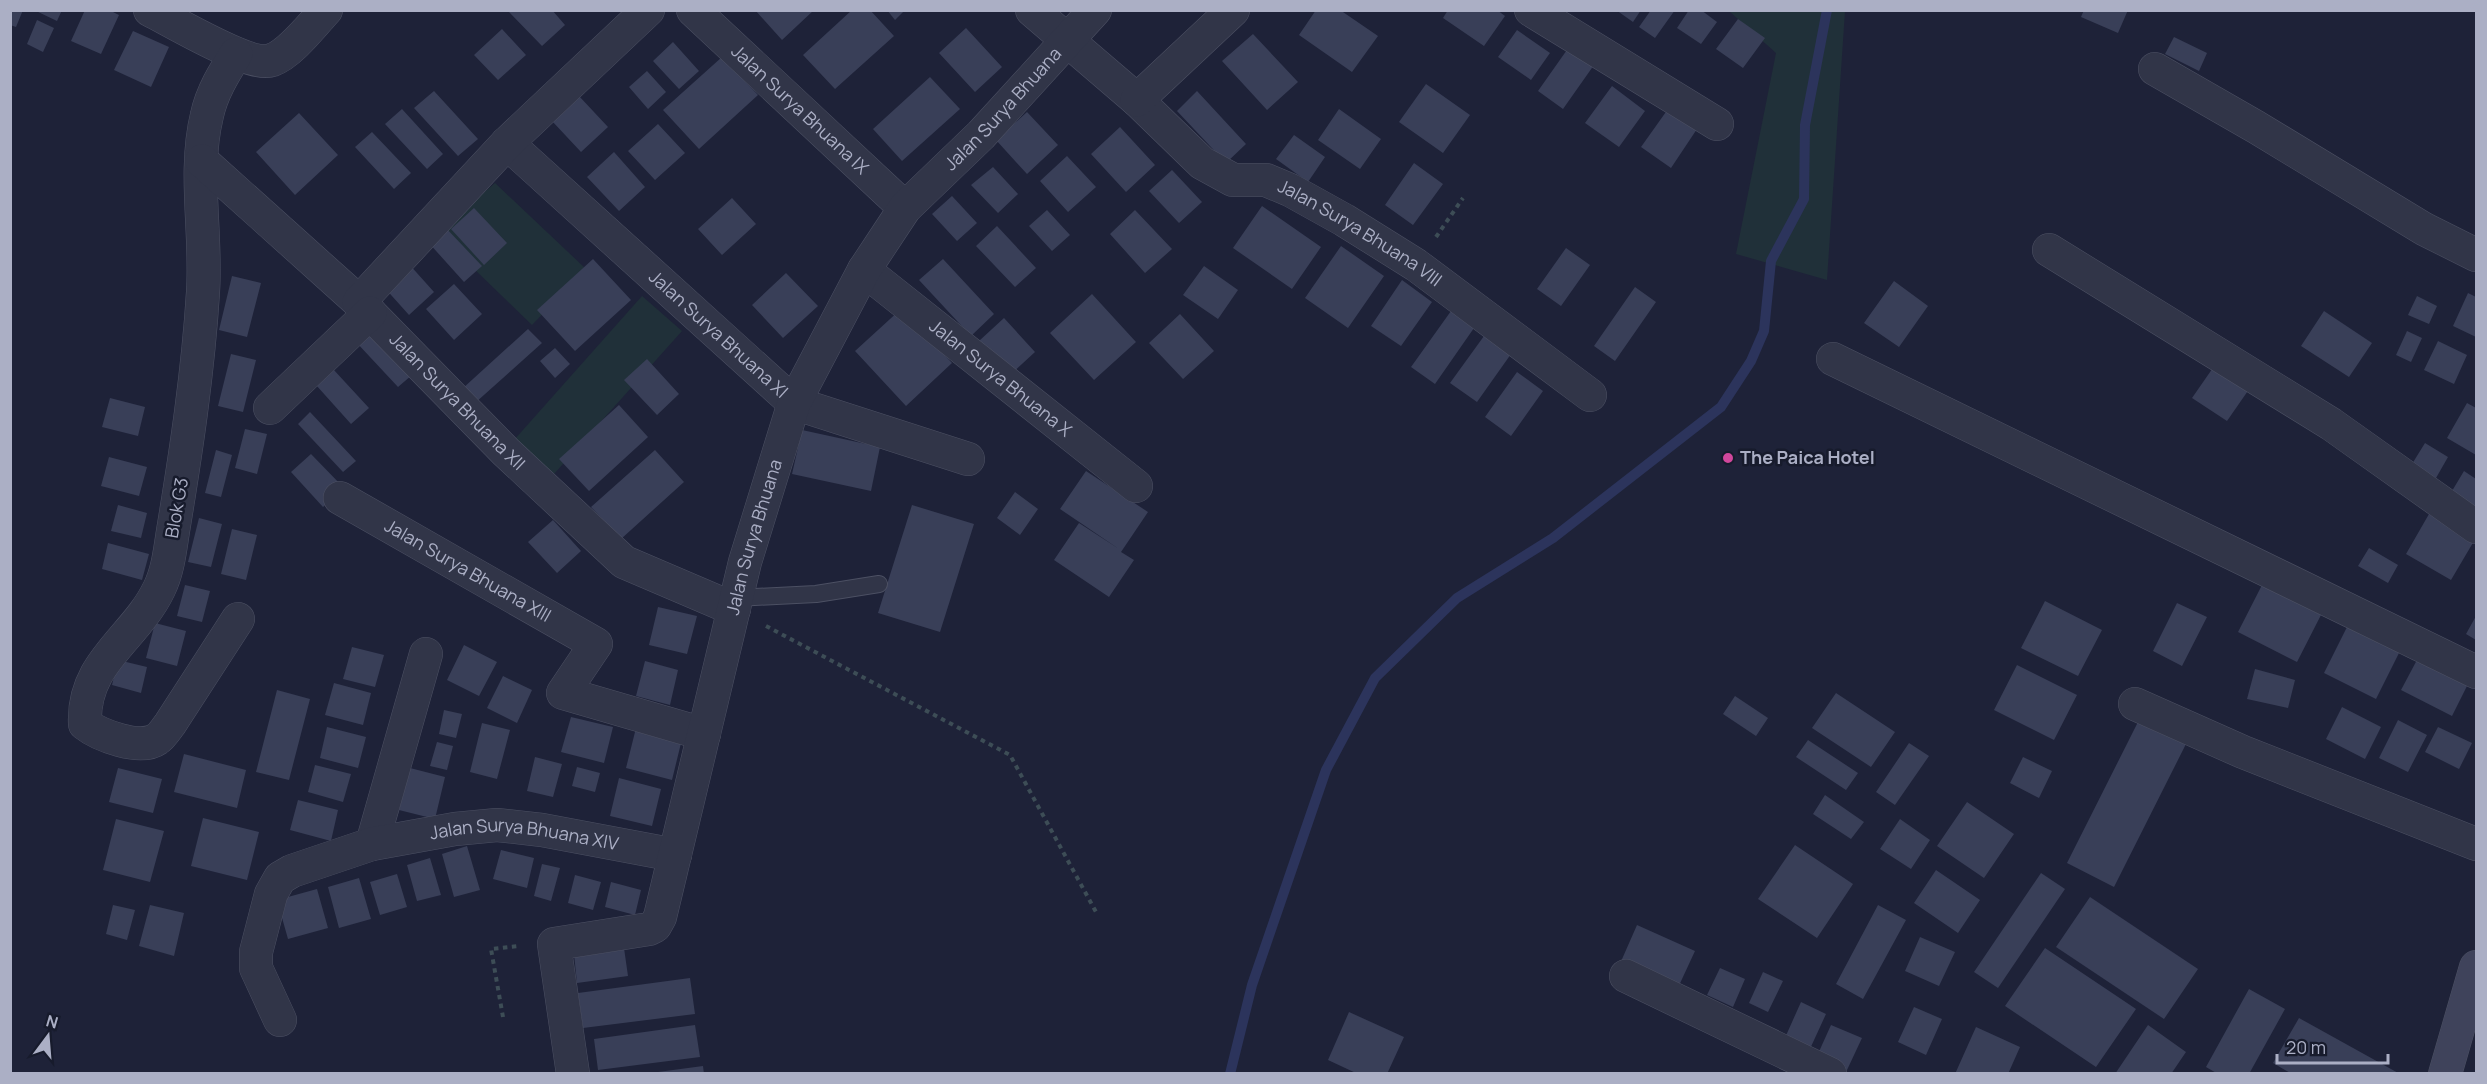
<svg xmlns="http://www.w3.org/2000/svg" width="2487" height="1084" viewBox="0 0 2487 1084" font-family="Manrope,sans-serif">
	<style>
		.green { fill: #203039 }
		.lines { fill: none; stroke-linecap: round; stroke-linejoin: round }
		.stream { stroke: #2c345c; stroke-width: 10 }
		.building { fill: #393f58 }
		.lane-casing { stroke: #4c5063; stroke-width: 18 }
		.street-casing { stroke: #4c5063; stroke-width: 34 }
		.secondary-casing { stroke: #4c5063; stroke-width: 34 }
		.path { stroke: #3d4d56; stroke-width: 4; stroke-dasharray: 4.5 4.5; stroke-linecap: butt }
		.lane { stroke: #313548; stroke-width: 16 }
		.street { stroke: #313548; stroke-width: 33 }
		.secondary { stroke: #3f435b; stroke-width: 33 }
		.hotel-dot { fill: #d1479c; stroke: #171b2c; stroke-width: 2 }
		.labels { text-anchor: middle; stroke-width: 5; stroke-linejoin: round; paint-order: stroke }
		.street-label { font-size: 18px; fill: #abafc5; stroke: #171b2c }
		.poi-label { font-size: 18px; font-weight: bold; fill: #abafc5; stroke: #171b2c; text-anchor: start }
	</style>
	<rect width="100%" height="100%" fill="#1e2238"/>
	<path class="green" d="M 1729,11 L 1845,11 L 1827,280 L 1736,254 L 1776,53 Z
		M 495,183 L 586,269 L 532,325 L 437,233 Z
		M 642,296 L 682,331 L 537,493 L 497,459 Z"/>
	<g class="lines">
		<path class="stream" d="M 1230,1074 L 1252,985 L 1326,770 L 1375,678 L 1457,598 L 1553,538 L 1721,407 L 1751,361 L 1764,331 L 1771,261 L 1804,199 L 1805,125 L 1827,10"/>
	</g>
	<path class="building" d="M 10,10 L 23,10 L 16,27 L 10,25 Z
		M 34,10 L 62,10 L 57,21 Z
		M 85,10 L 109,10 L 119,15 L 101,54 L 71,41 Z
		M 511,10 L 552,10 L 565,25 L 542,46 L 509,12 Z
		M 755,10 L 814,10 L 782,40 Z
		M 852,10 L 870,10 L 894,36 L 835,89 L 803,55 Z
		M 887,10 L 905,10 L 895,20 Z
		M 1316,10 L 1340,10 L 1378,36 L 1352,72 L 1299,35 Z
		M 1448,10 L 1497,10 L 1505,16 L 1484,46 L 1443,18 Z
		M 1616,10 L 1641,10 L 1633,22 Z
		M 1651,10 L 1675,10 L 1655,38 L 1639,27 Z
		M 1689,10 L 1701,10 L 1717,22 L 1701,44 L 1677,28 Z
		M 2084,10 L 2128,10 L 2118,33 L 2081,17 Z
		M 1738,19 L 1765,38 L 1743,68 L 1716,49 Z
		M 37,20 L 54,28 L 43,52 L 27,44 Z
		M 966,28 L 1002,67 L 975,92 L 939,53 Z
		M 502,29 L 526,55 L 498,80 L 474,55 Z
		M 1517,30 L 1550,53 L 1531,80 L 1498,57 Z
		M 133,31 L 169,47 L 151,87 L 114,70 Z
		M 1253,34 L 1298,82 L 1267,110 L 1222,61 Z
		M 2174,37 L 2207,53 L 2199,71 L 2165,54 Z
		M 673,42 L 699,71 L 679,89 L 653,61 Z
		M 1569,47 L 1594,65 L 1563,109 L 1538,91 Z
		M 722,57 L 758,95 L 699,149 L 663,110 Z
		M 647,71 L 666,92 L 648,109 L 629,87 Z
		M 930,77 L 960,109 L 902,161 L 873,129 Z
		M 1426,84 L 1470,115 L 1443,153 L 1399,122 Z
		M 1612,86 L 1645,111 L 1619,147 L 1585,123 Z
		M 434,91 L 478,139 L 458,156 L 414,108 Z
		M 1197,91 L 1246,144 L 1226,163 L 1177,111 Z
		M 579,96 L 608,127 L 581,152 L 552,121 Z
		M 402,109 L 443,154 L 427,169 L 385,124 Z
		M 1339,109 L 1381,139 L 1360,169 L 1318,140 Z
		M 1668,109 L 1697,129 L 1671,168 L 1641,147 Z
		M 1027,112 L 1058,145 L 1027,174 L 996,140 Z
		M 299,113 L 338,155 L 295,195 L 256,152 Z
		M 658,124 L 685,153 L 655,180 L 628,151 Z
		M 1120,127 L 1155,165 L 1126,192 L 1091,154 Z
		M 372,132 L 411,173 L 394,189 L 355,147 Z
		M 1294,135 L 1325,157 L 1308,182 L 1276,159 Z
		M 614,152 L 645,187 L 619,211 L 587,177 Z
		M 1067,156 L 1096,187 L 1068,212 L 1040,181 Z
		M 1414,163 L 1443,184 L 1413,225 L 1385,205 Z
		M 993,167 L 1018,194 L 998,213 L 971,185 Z
		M 1172,170 L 1202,202 L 1179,223 L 1149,191 Z
		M 952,196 L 977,223 L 957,241 L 932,214 Z
		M 732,198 L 756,224 L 722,255 L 698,229 Z
		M 1262,206 L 1321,247 L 1292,289 L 1233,248 Z
		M 474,208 L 507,243 L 484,265 L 451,229 Z
		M 1047,210 L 1070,235 L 1052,251 L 1029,226 Z
		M 1135,210 L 1172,249 L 1145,273 L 1110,234 Z
		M 997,226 L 1036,268 L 1015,287 L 976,246 Z
		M 445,227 L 482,266 L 464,282 L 428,242 Z
		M 1341,246 L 1384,276 L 1348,328 L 1305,298 Z
		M 1566,248 L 1590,265 L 1561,306 L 1537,289 Z
		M 593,259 L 631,300 L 575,351 L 537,310 Z
		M 943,259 L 994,314 L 971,336 L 919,280 Z
		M 408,263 L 434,292 L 409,315 L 383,286 Z
		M 1204,266 L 1238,290 L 1218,319 L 1183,295 Z
		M 786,273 L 818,306 L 783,338 L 752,305 Z
		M 232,276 L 261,283 L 247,337 L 219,330 Z
		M 1402,280 L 1432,302 L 1401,346 L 1371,326 Z
		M 1894,281 L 1928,306 L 1899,347 L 1864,323 Z
		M 454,284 L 482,314 L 454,340 L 426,309 Z
		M 1635,287 L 1656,302 L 1615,361 L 1594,346 Z
		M 2468,293 L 2476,297 L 2476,337 L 2453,326 Z
		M 1092,294 L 1136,342 L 1094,380 L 1050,333 Z
		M 2417,296 L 2437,306 L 2429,324 L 2408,315 Z
		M 901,309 L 952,363 L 906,406 L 855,351 Z
		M 1451,311 L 1474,328 L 1435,384 L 1411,367 Z
		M 2324,311 L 2372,343 L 2349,377 L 2301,346 Z
		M 1180,314 L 1214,351 L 1183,379 L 1149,343 Z
		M 1004,318 L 1035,352 L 1010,375 L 979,341 Z
		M 528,329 L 542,343 L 475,403 L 462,389 Z
		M 370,330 L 412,375 L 398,387 L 356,342 Z
		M 2407,331 L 2422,338 L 2411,362 L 2396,355 Z
		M 1484,336 L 1511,354 L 1477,402 L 1450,383 Z
		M 2438,341 L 2467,355 L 2454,384 L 2424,370 Z
		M 555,348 L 570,364 L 555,378 L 540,361 Z
		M 231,354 L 256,360 L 243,412 L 218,406 Z
		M 647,359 L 679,394 L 657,415 L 624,380 Z
		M 2217,362 L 2252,385 L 2227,421 L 2192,398 Z
		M 333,369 L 369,408 L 351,424 L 316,385 Z
		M 1517,372 L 1543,391 L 1511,436 L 1485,417 Z
		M 110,398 L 145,407 L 138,436 L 102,427 Z
		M 2467,403 L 2476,408 L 2476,455 L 2447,438 Z
		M 619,405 L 648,437 L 589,491 L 559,459 Z
		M 310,412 L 356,461 L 343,472 L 298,424 Z
		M 245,429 L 267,434 L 257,474 L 235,468 Z
		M 802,430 L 880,447 L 871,491 L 792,474 Z
		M 2425,443 L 2448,457 L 2436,478 L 2412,464 Z
		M 216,450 L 232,455 L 221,497 L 205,493 Z
		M 655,450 L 684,482 L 621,539 L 591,507 Z
		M 311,454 L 344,488 L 323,507 L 291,472 Z
		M 109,457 L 147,467 L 139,496 L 101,486 Z
		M 1086,471 L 1148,512 L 1121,552 L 1134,560 L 1109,597 L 1054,560 L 1079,523 L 1119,549 L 1060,509 Z
		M 2464,471 L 2476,479 L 2476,512 L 2449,496 Z
		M 1015,492 L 1038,509 L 1020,535 L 997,518 Z
		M 118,505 L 147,513 L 141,538 L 111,531 Z
		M 912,505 L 974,524 L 940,632 L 878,613 Z
		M 2429,514 L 2474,541 L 2451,580 L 2406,554 Z
		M 199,518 L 222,524 L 211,567 L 188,562 Z
		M 553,520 L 581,551 L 557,573 L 528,542 Z
		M 232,529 L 257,535 L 246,580 L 221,574 Z
		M 108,543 L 149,554 L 142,580 L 102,569 Z
		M 2369,548 L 2398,565 L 2388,583 L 2358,566 Z
		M 185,585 L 210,591 L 202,622 L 177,616 Z
		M 2262,585 L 2321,615 L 2297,662 L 2238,632 Z
		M 2045,601 L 2102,630 L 2078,676 L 2021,648 Z
		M 2177,603 L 2207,617 L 2182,666 L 2153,651 Z
		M 658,607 L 697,616 L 687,654 L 649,645 Z
		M 2476,616 L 2476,640 L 2466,634 Z
		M 155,623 L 186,631 L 177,666 L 146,658 Z
		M 2348,625 L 2400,651 L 2376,699 L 2324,673 Z
		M 464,645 L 497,662 L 479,696 L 447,680 Z
		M 352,647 L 384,655 L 375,687 L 343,679 Z
		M 2418,658 L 2468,684 L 2452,716 L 2401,690 Z
		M 118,660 L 147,667 L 141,693 L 112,685 Z
		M 645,661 L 678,670 L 670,705 L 636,696 Z
		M 2017,665 L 2077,695 L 2054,740 L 1994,710 Z
		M 2255,669 L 2295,680 L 2288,708 L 2247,699 Z
		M 503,676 L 532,690 L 517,723 L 487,708 Z
		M 334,683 L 371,693 L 363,725 L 325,715 Z
		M 277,690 L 310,699 L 289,780 L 256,772 Z
		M 1836,693 L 1895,732 L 1871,767 L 1812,728 Z
		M 1735,696 L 1768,718 L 1756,736 L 1723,714 Z
		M 2342,707 L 2381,727 L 2365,759 L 2326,739 Z
		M 444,710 L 462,714 L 456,738 L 439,734 Z
		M 571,717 L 613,727 L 604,763 L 561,752 Z
		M 2139,720 L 2186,744 L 2114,887 L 2067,863 Z
		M 2398,720 L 2427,735 L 2408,772 L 2379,758 Z
		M 482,723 L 510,730 L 497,779 L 470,772 Z
		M 327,727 L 366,737 L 358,768 L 320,758 Z
		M 2438,727 L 2472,743 L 2459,769 L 2425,752 Z
		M 636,728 L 682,739 L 672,780 L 626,768 Z
		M 1808,740 L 1858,773 L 1846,790 L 1796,757 Z
		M 437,742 L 453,746 L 447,770 L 430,766 Z
		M 1909,743 L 1929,756 L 1895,805 L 1876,792 Z
		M 184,754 L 246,770 L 237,808 L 174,792 Z
		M 535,757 L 562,764 L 553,797 L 527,791 Z
		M 2023,757 L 2052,771 L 2039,798 L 2010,783 Z
		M 315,765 L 351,774 L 343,802 L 308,792 Z
		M 577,767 L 600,773 L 595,792 L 572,786 Z
		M 118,768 L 162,779 L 153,813 L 109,802 Z
		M 410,768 L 445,777 L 435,819 L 399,810 Z
		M 619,778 L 661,789 L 652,826 L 610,816 Z
		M 1825,795 L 1864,822 L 1851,839 L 1813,814 Z
		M 298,800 L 338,810 L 331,841 L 290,830 Z
		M 1967,802 L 2014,834 L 1984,878 L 1937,846 Z
		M 203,818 L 259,832 L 247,880 L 191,866 Z
		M 116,819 L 164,831 L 150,882 L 103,870 Z
		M 1900,819 L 1930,840 L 1911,869 L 1880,849 Z
		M 1795,845 L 1853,884 L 1817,938 L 1758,899 Z
		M 467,846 L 480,890 L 454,897 L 442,854 Z
		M 501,850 L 534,858 L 527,888 L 493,879 Z
		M 430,858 L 441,895 L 417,901 L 407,865 Z
		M 542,864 L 560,868 L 551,901 L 534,896 Z
		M 1936,870 L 1980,900 L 1958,933 L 1914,903 Z
		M 2041,873 L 2065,889 L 1998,988 L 1974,972 Z
		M 397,874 L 407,907 L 380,915 L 370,882 Z
		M 575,875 L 601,882 L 593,910 L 568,903 Z
		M 359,878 L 371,919 L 339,928 L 328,887 Z
		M 611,882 L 641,890 L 635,915 L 605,907 Z
		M 317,889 L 328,928 L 288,939 L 277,900 Z
		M 2090,897 L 2198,969 L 2164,1019 L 2056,947 Z
		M 113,905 L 135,910 L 127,940 L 106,934 Z
		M 150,905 L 184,913 L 174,956 L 139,946 Z
		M 1878,905 L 1906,920 L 1863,999 L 1836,984 Z
		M 1637,925 L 1695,951 L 1676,992 L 1619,966 Z
		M 1920,937 L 1955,952 L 1939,986 L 1905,971 Z
		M 624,948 L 628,976 L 577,983 L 574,954 Z
		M 2045,948 L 2136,1009 L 2096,1067 L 2005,1006 Z
		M 1720,968 L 1745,979 L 1733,1007 L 1707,995 Z
		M 1763,972 L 1783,981 L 1768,1012 L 1749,1003 Z
		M 690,978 L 695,1014 L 583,1028 L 578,993 Z
		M 2249,989 L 2285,1009 L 2249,1074 L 2218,1074 L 2206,1067 Z
		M 1801,1002 L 1826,1014 L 1809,1051 L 1784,1040 Z
		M 1914,1007 L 1942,1019 L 1926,1055 L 1898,1042 Z
		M 1349,1012 L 1404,1037 L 1387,1074 L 1358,1074 L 1328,1060 Z
		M 2299,1018 L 2400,1074 L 2292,1074 L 2273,1063 Z
		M 695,1025 L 700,1057 L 598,1070 L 594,1039 Z
		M 1831,1025 L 1862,1038 L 1847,1070 L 1817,1056 Z
		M 2148,1025 L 2186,1052 L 2171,1074 L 2115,1074 Z
		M 1976,1027 L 2020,1047 L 2008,1074 L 1955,1074 Z
		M 703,1066 L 704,1074 L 659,1074 L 658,1072 Z"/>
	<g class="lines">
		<g class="lane-casing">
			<path id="lane" d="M 736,598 L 816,594 L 879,584"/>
		</g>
		<g class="street-casing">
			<g id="street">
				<path d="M 150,10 C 174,22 250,68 272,60 C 290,54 313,24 326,10"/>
				<path id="s1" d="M 693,10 L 905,208"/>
				<path id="s2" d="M 1032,10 L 1137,100 L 1202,163 L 1233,180 L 1266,180 L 1290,190 L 1344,220 L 1416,265 L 1590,395"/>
				<path d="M 1531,10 L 1717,124"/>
				<path d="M 236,54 C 224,73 212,92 207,115 C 193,172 207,234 203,292 C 198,373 186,452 173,531 C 170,550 168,571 159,589 C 135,639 82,662 85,724 C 99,735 140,751 157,739 C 162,736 166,729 170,724 L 238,619"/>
				<path d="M 2155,69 L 2256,127 L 2424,229 L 2476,255"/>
				<path d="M 1137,100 L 1233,10"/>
				<path id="s3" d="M 507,143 L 794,403 L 968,459"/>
				<path id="s4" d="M 202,161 L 359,302 L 506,452 L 624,562 L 734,609"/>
				<path d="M 2049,250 L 2331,424 L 2476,527"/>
				<path id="s5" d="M 864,270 L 1136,486"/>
				<path d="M 359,302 L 507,143 L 648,10"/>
				<path d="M 1833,359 L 2476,672"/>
				<path d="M 270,408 L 370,313"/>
				<path id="s6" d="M 340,498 L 596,644 L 563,693 L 704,734"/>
				<path d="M 2135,704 L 2243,752 L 2476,844"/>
				<path d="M 372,844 L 426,654"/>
				<path d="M 1626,976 L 1830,1074"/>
				<path id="s7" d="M 280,1020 L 256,968 L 256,952 L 271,894 L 280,878 L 292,871 L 372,844 L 455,829 L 497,825 L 542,830 L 675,855"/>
				<path id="s8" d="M 573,1074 L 554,944 L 649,929 L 655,926 L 660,917 L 745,562 L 794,403 L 864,270 L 905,208 L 981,135 L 1095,10"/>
			</g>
		</g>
		<g class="secondary-casing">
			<path id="secondary" d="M 2445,1074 L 2476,967"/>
		</g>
		<path class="path" d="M 1436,237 L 1463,198
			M 766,626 L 1010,755 L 1096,912
			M 503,1017 L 491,949 L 519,946"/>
		<use href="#lane" class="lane"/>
		<use href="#street" class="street"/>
		<use href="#secondary" class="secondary"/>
	</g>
	<circle class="hotel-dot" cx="1728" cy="458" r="6"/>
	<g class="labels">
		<g class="street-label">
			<text dy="6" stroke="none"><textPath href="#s8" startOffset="1140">Jalan Surya Bhuana</textPath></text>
			<text dy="6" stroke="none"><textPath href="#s1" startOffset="146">Jalan Surya Bhuana IX</textPath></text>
			<text dy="6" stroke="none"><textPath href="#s2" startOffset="405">Jalan Surya Bhuana VIII</textPath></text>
			<text dy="6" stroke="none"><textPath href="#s3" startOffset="285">Jalan Surya Bhuana XI</textPath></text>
			<text dy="6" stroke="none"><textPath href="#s5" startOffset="174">Jalan Surya Bhuana X</textPath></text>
			<text dy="6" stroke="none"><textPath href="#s4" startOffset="351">Jalan Surya Bhuana XII</textPath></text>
			<text transform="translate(177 508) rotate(-80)" y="6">Blok G3</text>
			<text dy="6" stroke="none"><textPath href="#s8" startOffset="636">Jalan Surya Bhuana</textPath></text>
			<text dy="6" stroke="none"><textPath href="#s6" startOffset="147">Jalan Surya Bhuana XIII</textPath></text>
			<text dy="6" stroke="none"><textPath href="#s7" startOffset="404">Jalan Surya Bhuana XIV</textPath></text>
		</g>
		<g class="poi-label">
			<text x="1740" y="464">The Paica Hotel</text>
		</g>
	</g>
	<rect width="2487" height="1084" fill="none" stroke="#abafc5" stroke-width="24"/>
	<g transform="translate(48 1036) rotate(16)" stroke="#171b2c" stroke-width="4.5" paint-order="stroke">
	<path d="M0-4.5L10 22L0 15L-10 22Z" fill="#abafc5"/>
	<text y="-9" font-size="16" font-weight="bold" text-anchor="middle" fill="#abafc5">N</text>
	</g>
	<path d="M2277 1054v9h111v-9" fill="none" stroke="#abafc5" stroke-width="3"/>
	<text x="2286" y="1054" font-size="18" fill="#abafc5" stroke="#171b2c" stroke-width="4.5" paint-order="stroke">20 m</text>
</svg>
